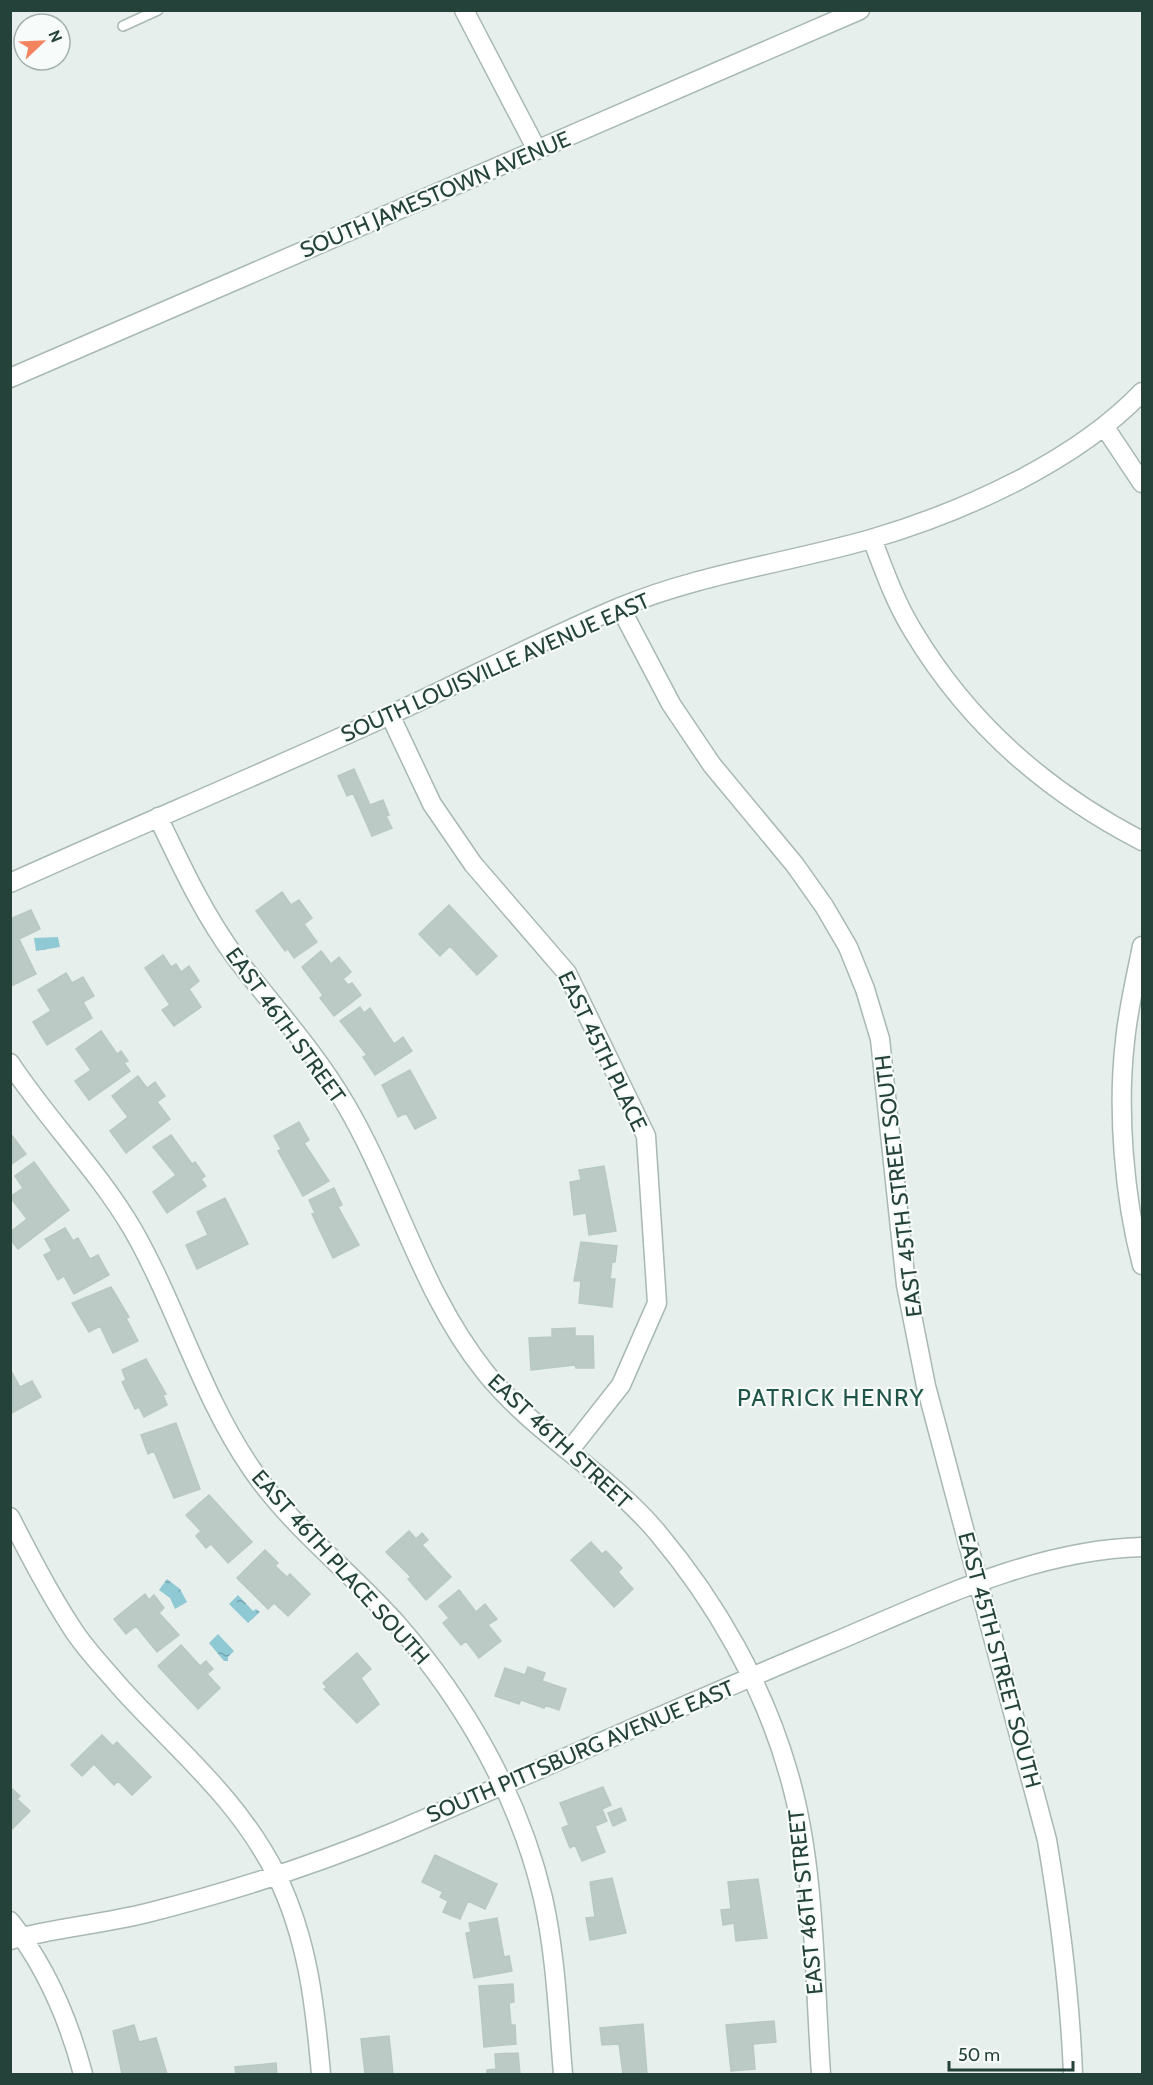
<svg xmlns="http://www.w3.org/2000/svg" width="1153" height="2085" viewBox="0 0 1153 2085" font-family="Cabin,sans-serif">
	<style>
		.water { fill: url(#water-ripples) }
		.building { fill: #bbcac4; stroke: #b8c9c2; stroke-width: 1.5 }
		.lines { fill: none; stroke-linecap: round; stroke-linejoin: round }
		.lane-casing { stroke: #a8b8b2; stroke-width: 12 }
		.street-casing { stroke: #a8b8b2; stroke-width: 21 }
		.lane { stroke: #fff; stroke-width: 9 }
		.street { stroke: #fff; stroke-width: 18 }
		.labels { text-anchor: middle; stroke-width: 4.5; stroke-linejoin: round; paint-order: stroke }
		.street-label { font-size: 22px; fill: #24423a; stroke: #f7fbf9 }
		.neighbourhood-label { font-size: 24px; letter-spacing: 1.5px; fill: #1f5548; stroke: #f7fbf9 }
	</style>
	<defs>
		<pattern id="water-ripples" width="26" height="14" patternUnits="userSpaceOnUse" patternTransform="scale(1.5)"><rect width="26" height="14" fill="#8ec9d4"/><path d="M2 4q2-2 4 0t4 0M15 11q2-2 4 0t4 0" fill="none" stroke="#74a5ad"/></pattern>
	</defs>
	<rect width="100%" height="100%" fill="#e6efeb"/>
	<path class="water" d="M 58,937 L 60,947 L 36,951 L 34,938 Z
		M 167,1579 L 180,1589 L 187,1602 L 175,1609 L 170,1598 L 159,1590 Z
		M 238,1595 L 253,1611 L 256,1609 L 260,1612 L 248,1623 L 229,1604 Z
		M 218,1634 L 234,1651 L 228,1657 L 228,1661 L 224,1661 L 209,1643 Z"/>
	<path class="building" d="M 354,769 L 370,805 L 383,800 L 389,815 L 386,816 L 392,828 L 372,836 L 353,793 L 347,796 L 338,776 Z
		M 282,892 L 291,905 L 299,900 L 312,918 L 304,924 L 317,942 L 294,958 L 288,949 L 285,951 L 256,911 Z
		M 449,905 L 497,956 L 477,975 L 450,946 L 440,956 L 419,934 Z
		M 31,910 L 40,929 L 19,939 L 36,974 L 11,986 L 10,919 Z
		M 321,951 L 331,964 L 339,957 L 351,972 L 343,979 L 348,985 L 352,983 L 361,995 L 334,1016 L 320,998 L 323,995 L 302,967 Z
		M 163,955 L 171,967 L 176,964 L 181,972 L 189,966 L 199,981 L 189,989 L 201,1007 L 174,1026 L 162,1010 L 170,1005 L 145,968 Z
		M 66,973 L 72,983 L 83,977 L 94,996 L 83,1002 L 92,1018 L 47,1045 L 33,1022 L 51,1011 L 38,990 Z
		M 360,1007 L 364,1013 L 370,1008 L 394,1044 L 403,1037 L 412,1051 L 375,1075 L 363,1057 L 367,1055 L 340,1021 Z
		M 101,1031 L 117,1054 L 121,1051 L 128,1061 L 124,1063 L 130,1071 L 89,1100 L 75,1081 L 91,1070 L 76,1049 Z
		M 410,1070 L 436,1118 L 415,1129 L 406,1113 L 398,1117 L 382,1085 Z
		M 138,1076 L 147,1088 L 155,1082 L 165,1096 L 157,1102 L 170,1119 L 126,1153 L 110,1131 L 128,1117 L 112,1096 Z
		M 299,1122 L 309,1140 L 304,1143 L 329,1181 L 303,1196 L 278,1151 L 281,1149 L 274,1136 Z
		M 10,1133 L 26,1154 L 10,1165 Z
		M 171,1135 L 192,1164 L 195,1162 L 205,1176 L 201,1179 L 206,1186 L 167,1213 L 153,1192 L 176,1175 L 153,1147 Z
		M 34,1162 L 69,1210 L 18,1249 L 10,1239 L 10,1232 L 27,1219 L 10,1197 L 23,1188 L 15,1176 Z
		M 604,1166 L 616,1231 L 589,1235 L 586,1213 L 574,1215 L 570,1182 L 581,1180 L 579,1170 Z
		M 334,1188 L 342,1205 L 338,1207 L 359,1245 L 333,1258 L 312,1214 L 315,1213 L 309,1200 Z
		M 225,1198 L 248,1244 L 197,1269 L 186,1245 L 208,1235 L 197,1212 Z
		M 65,1228 L 73,1241 L 78,1238 L 90,1259 L 98,1255 L 109,1275 L 74,1294 L 64,1276 L 58,1280 L 44,1255 L 52,1251 L 45,1239 Z
		M 581,1242 L 617,1246 L 615,1262 L 612,1262 L 610,1279 L 615,1279 L 612,1307 L 579,1303 L 581,1281 L 574,1281 Z
		M 111,1287 L 129,1317 L 126,1318 L 138,1341 L 113,1353 L 100,1326 L 89,1332 L 72,1303 Z
		M 575,1328 L 575,1336 L 593,1336 L 594,1368 L 576,1368 L 575,1365 L 531,1370 L 529,1338 L 552,1337 L 552,1329 Z
		M 146,1359 L 166,1394 L 163,1395 L 167,1405 L 144,1417 L 139,1407 L 135,1409 L 122,1382 L 126,1380 L 122,1370 Z
		M 10,1369 L 20,1387 L 32,1381 L 41,1397 L 10,1414 Z
		M 176,1423 L 200,1489 L 174,1498 L 154,1451 L 148,1454 L 141,1435 Z
		M 209,1495 L 252,1542 L 228,1563 L 211,1544 L 206,1548 L 196,1536 L 201,1531 L 186,1515 Z
		M 409,1531 L 416,1539 L 422,1533 L 428,1540 L 422,1545 L 451,1577 L 426,1600 L 408,1579 L 411,1577 L 386,1552 Z
		M 591,1542 L 602,1554 L 606,1551 L 622,1568 L 618,1572 L 633,1589 L 614,1607 L 571,1560 Z
		M 265,1550 L 278,1563 L 275,1566 L 287,1577 L 290,1574 L 310,1594 L 288,1616 L 274,1603 L 268,1609 L 237,1578 Z
		M 459,1590 L 476,1612 L 485,1604 L 497,1619 L 488,1625 L 501,1641 L 479,1658 L 466,1641 L 461,1645 L 443,1623 L 449,1618 L 439,1606 Z
		M 145,1594 L 149,1600 L 154,1595 L 164,1608 L 159,1613 L 179,1635 L 157,1652 L 136,1626 L 126,1634 L 114,1619 Z
		M 181,1645 L 200,1666 L 206,1661 L 213,1669 L 207,1674 L 220,1688 L 198,1709 L 158,1666 Z
		M 357,1653 L 371,1669 L 361,1678 L 379,1704 L 357,1723 L 324,1689 L 327,1687 L 323,1683 Z
		M 528,1667 L 545,1673 L 542,1681 L 566,1689 L 559,1710 L 545,1705 L 544,1708 L 521,1700 L 519,1704 L 495,1696 L 505,1668 L 525,1675 Z
		M 102,1735 L 113,1746 L 117,1742 L 151,1777 L 132,1795 L 118,1781 L 114,1785 L 94,1764 L 82,1776 L 71,1765 Z
		M 10,1787 L 20,1796 L 17,1799 L 30,1811 L 12,1829 Z
		M 603,1787 L 611,1805 L 602,1809 L 607,1821 L 595,1826 L 605,1852 L 582,1861 L 575,1845 L 570,1848 L 562,1828 L 569,1825 L 560,1803 Z
		M 621,1808 L 626,1820 L 613,1826 L 608,1813 Z
		M 435,1855 L 497,1884 L 485,1909 L 468,1901 L 460,1919 L 443,1912 L 448,1901 L 440,1897 L 443,1892 L 422,1882 Z
		M 612,1878 L 626,1933 L 590,1940 L 586,1918 L 595,1917 L 590,1882 Z
		M 758,1879 L 767,1938 L 736,1941 L 734,1923 L 723,1925 L 721,1910 L 731,1909 L 728,1882 Z
		M 497,1918 L 504,1957 L 509,1956 L 512,1971 L 474,1978 L 466,1933 L 471,1932 L 469,1923 Z
		M 513,1984 L 514,2002 L 509,2003 L 511,2025 L 515,2025 L 516,2044 L 484,2047 L 479,1986 Z
		M 774,2021 L 776,2042 L 753,2044 L 755,2069 L 731,2071 L 726,2025 Z
		M 643,2024 L 647,2074 L 623,2074 L 619,2044 L 602,2045 L 600,2028 Z
		M 134,2025 L 139,2042 L 156,2038 L 167,2074 L 122,2074 L 113,2031 Z
		M 389,2036 L 393,2074 L 358,2074 L 365,2074 L 361,2039 Z
		M 518,2053 L 520,2074 L 487,2074 L 487,2070 L 496,2069 L 495,2054 Z
		M 276,2063 L 277,2074 L 236,2074 L 235,2067 Z"/>
	<g class="lines">
		<g class="lane-casing">
			<path id="lane" d="M 123,26 L 158,10"/>
		</g>
		<g class="street-casing">
			<path id="street" d="M 464,10 L 537,150
				M 10,378 L 860,10
				M 1104,426 L 1142,483
				M 872,539 C 884,570 895,602 913,631 C 968,723 1047,792 1142,841
				M 620,607 L 671,704 L 712,765 L 795,865 L 824,906 L 848,947 L 865,989 L 880,1039 L 906,1285 L 926,1386 L 1047,1840 C 1060,1917 1070,1996 1073,2074
				M 390,715 L 432,804 L 473,864 L 567,973 L 646,1136 L 657,1303 L 621,1385 L 569,1451
				M 158,817 C 181,865 204,915 236,958 C 273,1006 315,1052 346,1105 C 397,1192 421,1292 485,1372 C 534,1433 606,1472 657,1532 C 716,1602 764,1686 789,1775 C 816,1869 814,1977 821,2074
				M 10,883 C 137,826 266,772 392,714 C 468,679 542,640 618,608 C 699,574 787,563 871,539 C 963,512 1075,462 1142,392
				M 1142,946 C 1136,977 1128,1009 1125,1041 C 1117,1110 1124,1198 1142,1265
				M 10,1063 C 48,1121 98,1170 133,1230 C 177,1307 201,1395 251,1468 C 291,1527 350,1571 397,1624 C 465,1702 519,1796 543,1898 C 556,1956 558,2016 563,2074
				M 10,1517 C 29,1554 49,1593 72,1628 C 85,1649 105,1669 121,1688 C 178,1751 238,1798 277,1876 C 308,1940 315,2005 321,2074
				M 10,1921 C 45,1965 69,2021 83,2074
				M 10,1940 C 55,1928 102,1924 147,1913 C 230,1892 314,1865 394,1832 C 540,1770 685,1704 832,1643 C 932,1601 1033,1550 1142,1547"/>
		</g>
		<use href="#lane" class="lane"/>
		<use href="#street" class="street"/>
	</g>
	<g class="labels">
		<g class="street-label">
			<text transform="translate(435 194) rotate(-23)" y="8">SOUTH JAMESTOWN AVENUE</text>
			<text transform="translate(495 667) rotate(-24)" y="8">SOUTH LOUISVILLE AVENUE EAST</text>
			<text transform="translate(286 1025) rotate(54)" y="8">EAST 46TH STREET</text>
			<text transform="translate(603 1051) rotate(64)" y="8">EAST 45TH PLACE</text>
			<text transform="translate(898 1186) rotate(-97)" y="8">EAST 45TH STREET SOUTH</text>
			<text transform="translate(560 1441) rotate(43)" y="8">EAST 46TH STREET</text>
			<text transform="translate(341 1567) rotate(48)" y="8">EAST 46TH PLACE SOUTH</text>
			<text transform="translate(1000 1660) rotate(75)" y="8">EAST 45TH STREET SOUTH</text>
			<text transform="translate(580 1751) rotate(-23)" y="8">SOUTH PITTSBURG AVENUE EAST</text>
			<text transform="translate(805 1902) rotate(-96)" y="8">EAST 46TH STREET</text>
		</g>
		<g class="neighbourhood-label">
			<text x="831" y="1406">PATRICK HENRY</text>
		</g>
	</g>
	<rect width="1153" height="2085" fill="none" stroke="#24423a" stroke-width="24"/>
	<g transform="translate(42 42) rotate(67)"><circle r="28" fill="#f7fbf9" stroke="#a3b1ad" stroke-width="1.5"/>
	<path d="M0-4.5L10 22L0 15L-10 22Z" fill="#f4845f"/>
	<text y="-9" font-size="16" font-weight="bold" text-anchor="middle" fill="#24423a">N</text>
	</g>
	<path d="M949 2061v9h124v-9" fill="none" stroke="#24423a" stroke-width="3"/>
	<text x="958" y="2061" font-size="18" fill="#24423a" stroke="#f7fbf9" stroke-width="4.5" paint-order="stroke">50 m</text>
</svg>
